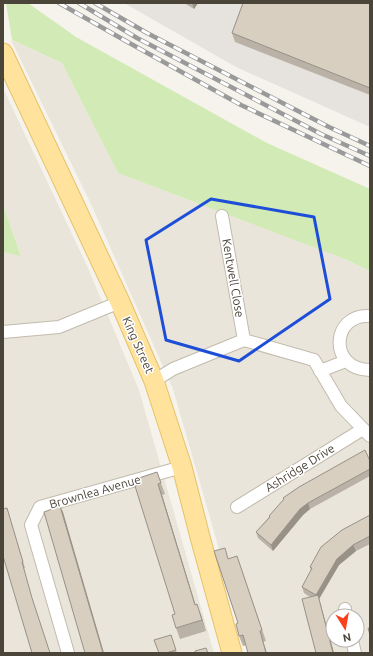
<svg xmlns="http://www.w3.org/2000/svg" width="373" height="656" viewBox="0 0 373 656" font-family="Ubuntu,sans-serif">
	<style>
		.residential { fill: #eae5da; fill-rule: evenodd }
		.industrial { fill: #e6e2dd }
		.green { fill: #d2eab5 }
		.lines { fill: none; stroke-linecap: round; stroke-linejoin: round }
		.street-casing { stroke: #c2bbae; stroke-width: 14 }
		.primary-casing { stroke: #e6c16a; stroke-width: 21 }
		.street { stroke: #fff; stroke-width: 12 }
		.primary { stroke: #ffe39c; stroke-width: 19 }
		.rail-casing { stroke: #9a9a9a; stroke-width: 4.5 }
		.rail { stroke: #fff; stroke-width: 3; stroke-dasharray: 9; stroke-linecap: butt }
		.wall { fill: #bab2a6 }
		.shaded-wall { fill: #979187 }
		.building { fill: #d8cfc1; stroke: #979187 }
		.marked { fill: none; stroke: #1d4ed8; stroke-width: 3; stroke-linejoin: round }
		.labels { text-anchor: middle; stroke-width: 3; stroke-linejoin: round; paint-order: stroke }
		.street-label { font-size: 12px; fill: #4b4439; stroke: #fff }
	</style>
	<rect width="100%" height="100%" fill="#f6f3ec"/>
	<path class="residential" d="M 11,40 L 62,63 L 118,173 L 347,260 L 370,271 L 370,653 L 249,653 L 173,389 L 91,204 ZM 333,616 L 357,616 L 357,640 L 333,640 Z
		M 3,88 L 88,268 L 139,390 L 214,653 L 3,653 L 3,252 L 21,255 L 3,205 Z"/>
	<path class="industrial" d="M 124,3 L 370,3 L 370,127 L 236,67 Z"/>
	<path class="green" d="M 6,3 L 28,3 L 76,37 L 267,143 L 370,189 L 370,271 L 347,260 L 118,173 L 62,63 L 12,40 Z
		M 3,205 L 21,256 L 3,252 Z"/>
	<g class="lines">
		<g class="street-casing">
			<path id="street" d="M 222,216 L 244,340
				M 370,316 C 331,313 328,370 370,370
				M 3,332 L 59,327 L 120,302
				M 320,371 L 346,361
				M 154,381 L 173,369 L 244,340 L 314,360 L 341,406 L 370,436
				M 237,507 L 363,429
				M 345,609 L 346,616
				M 352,640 L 355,653
				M 68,653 L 31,525 L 40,507 L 182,467"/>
		</g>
		<g class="primary-casing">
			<path id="primary" d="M 3,53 L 120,302 L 154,381 L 182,467 L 200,537 L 232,653"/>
		</g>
		<use href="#street" class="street"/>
		<use href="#primary" class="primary"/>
		<g class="rail-casing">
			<path id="rail" d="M 59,3 L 124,40 L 241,105 L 370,166
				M 79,3 L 137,38 L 321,134 L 370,156
				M 95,3 L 147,33 L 329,127 L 370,146"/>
		</g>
		<use href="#rail" class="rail"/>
	</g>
	<path class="wall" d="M 184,3 L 198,3 L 194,9 Z
		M 370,3 L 370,95 L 235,42 L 232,33 Z
		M 370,461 L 370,476 L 310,509 L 303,515 L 273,551 L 258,538 L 256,532 L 269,517 L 269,516 Z
		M 161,483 L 165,494 L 162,495 L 195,605 L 201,615 L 206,631 L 180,639 L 176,628 L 175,614 L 141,484 Z
		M 7,508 L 25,568 L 24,568 L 32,653 Z
		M 370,515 L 370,544 L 356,551 L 339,565 L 319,599 L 334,653 L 316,653 L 310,597 L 304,593 L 302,587 L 311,571 L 310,567 Z
		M 237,556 L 266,641 L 243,646 L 239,636 L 238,623 Z
		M 171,635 L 177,653 L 159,653 Z"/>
	<path class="shaded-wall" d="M 192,3 L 198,3 L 194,9 Z
		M 158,484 L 162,495 L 199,616 L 195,605 Z
		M 308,503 L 310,509 L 303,515 L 273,551 L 271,545 L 300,509 Z
		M 60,506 L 63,512 L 104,653 L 103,653 Z
		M 353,545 L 356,551 L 339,565 L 319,599 L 334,653 L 333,653 L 316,595 L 337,559 Z
		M 197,604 L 201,615 L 206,631 L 202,620 Z
		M 260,631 L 263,641 L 267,653 L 266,653 Z"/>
	<path class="building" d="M 243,3 L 370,3 L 370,88 L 232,33 Z
		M 365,450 L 370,461 L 370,469 L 308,503 L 300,509 L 271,545 L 256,532 L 270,517 L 269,516 L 284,499 L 283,498 L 299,487 Z
		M 157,472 L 161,483 L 158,484 L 195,605 L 197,604 L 202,620 L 176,628 L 172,615 L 175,614 L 135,486 L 141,484 L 139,478 Z
		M 60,506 L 103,653 L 85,653 L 44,512 Z
		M 7,508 L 23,562 L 22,562 L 32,598 L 50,653 L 32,653 L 3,556 L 3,509 Z
		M 370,515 L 370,536 L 353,545 L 337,559 L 316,595 L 302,587 L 312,568 L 310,567 L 321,547 L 342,530 Z
		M 225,548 L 228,559 L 237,556 L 262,630 L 260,631 L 266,653 L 248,653 L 243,635 L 239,636 L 236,624 L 238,623 L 214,551 Z
		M 318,595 L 333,653 L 316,653 L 302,599 Z
		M 368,628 L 370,628 L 370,635 Z
		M 171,635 L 176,650 L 166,653 L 159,653 L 154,640 Z
		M 206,648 L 208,653 L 195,653 L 195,651 Z"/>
	<path class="marked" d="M 211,199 L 314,217 L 330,299 L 239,361 L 166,340 L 146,240 Z"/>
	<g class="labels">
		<g class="street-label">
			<text transform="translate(233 278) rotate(80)" y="4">Kentwell Close</text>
			<text transform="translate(138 345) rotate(66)" y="4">King Street</text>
			<text transform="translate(300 468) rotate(-32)" y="4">Ashridge Drive</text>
			<text transform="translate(95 492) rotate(-16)" y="4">Brownlea Avenue</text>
		</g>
	</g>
	<rect width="373" height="656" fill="none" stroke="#4b4439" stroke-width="8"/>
	<g transform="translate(345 628) rotate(169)"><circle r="19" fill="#ffffff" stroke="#b7b4b0"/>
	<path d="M0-3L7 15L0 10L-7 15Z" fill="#fc3f1d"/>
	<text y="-6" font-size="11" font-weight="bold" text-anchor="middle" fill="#4b4439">N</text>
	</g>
</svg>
